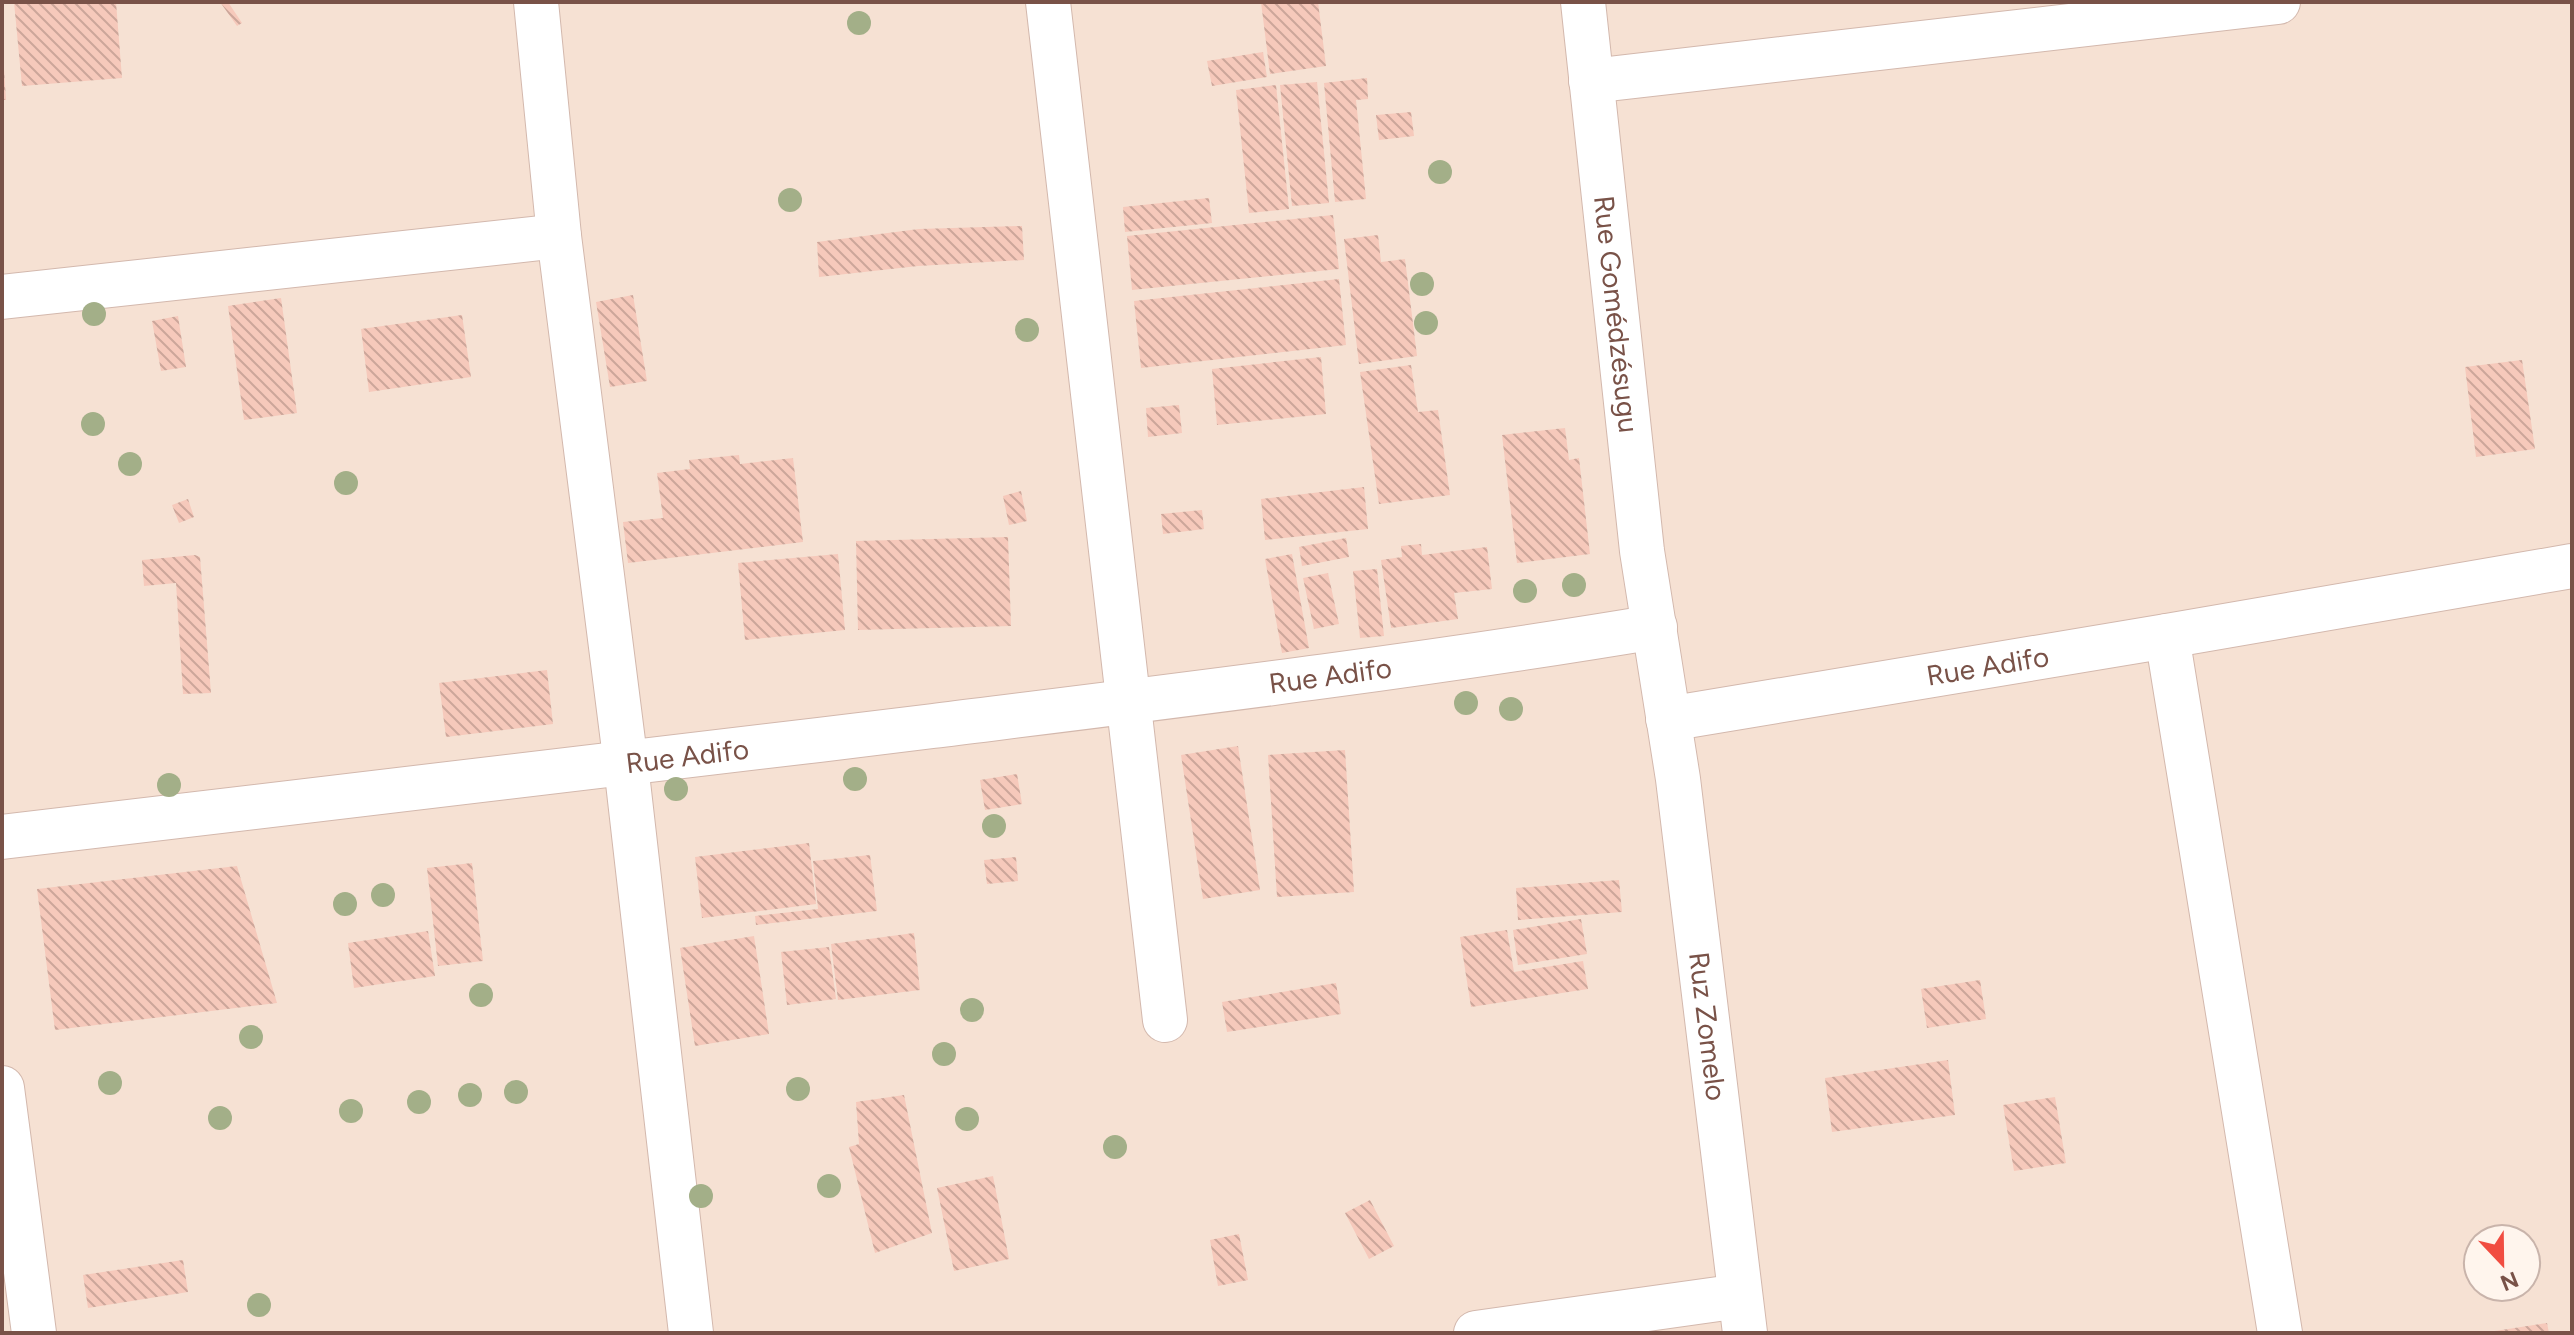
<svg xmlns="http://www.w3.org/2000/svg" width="2574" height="1335" viewBox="0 0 2574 1335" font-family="Figtree,sans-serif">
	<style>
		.residential { fill: #f6e1d3; fill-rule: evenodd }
		.building { fill: url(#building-back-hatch) }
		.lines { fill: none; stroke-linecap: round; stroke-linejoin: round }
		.minor-casing { stroke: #d3b8ad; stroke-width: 46 }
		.minor { stroke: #fff; stroke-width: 44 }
		.tree { fill: #a3af88 }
		.labels { text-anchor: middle; stroke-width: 7; stroke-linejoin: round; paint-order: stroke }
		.street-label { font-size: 28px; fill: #795248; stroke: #fff5ed }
	</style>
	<defs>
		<pattern id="building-back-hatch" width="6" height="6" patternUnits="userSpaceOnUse" patternTransform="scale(2)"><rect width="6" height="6" fill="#f6c9bb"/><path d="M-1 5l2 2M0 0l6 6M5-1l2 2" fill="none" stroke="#cca69a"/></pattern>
	</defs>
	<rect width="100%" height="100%" fill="#fef0e5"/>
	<path class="residential" d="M 2,2 L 2572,2 L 2572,1333 L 2,1333 ZM 2478,1239 L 2526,1239 L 2526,1287 L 2478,1287 Z"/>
	<path class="building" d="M 14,2 L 116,2 L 122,78 L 22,86 Z
		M 220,2 L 228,2 L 242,23 L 237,26 Z
		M 1261,2 L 1318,2 L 1326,66 L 1270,74 Z
		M 1263,52 L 1267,77 L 1212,86 L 1207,61 Z
		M 2,69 L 4,69 L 6,100 L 2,100 Z
		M 1367,78 L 1368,99 L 1356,100 L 1366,199 L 1335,202 L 1324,83 Z
		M 1317,82 L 1329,203 L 1292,206 L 1280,85 Z
		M 1276,85 L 1289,209 L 1249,213 L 1236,90 Z
		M 1411,112 L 1414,136 L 1379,140 L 1376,115 Z
		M 1209,198 L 1212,223 L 1125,232 L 1123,207 Z
		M 1333,215 L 1339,269 L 1132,290 L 1127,236 Z
		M 1022,226 L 1024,260 L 918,266 L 819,277 L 817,242 L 919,229 Z
		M 1378,235 L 1381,262 L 1405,259 L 1417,356 L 1359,364 L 1344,239 Z
		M 1339,279 L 1346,345 L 1141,368 L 1134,301 Z
		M 633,295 L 647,381 L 610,387 L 596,302 Z
		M 281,298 L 297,413 L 244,420 L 228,306 Z
		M 462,315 L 471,377 L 369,392 L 361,329 Z
		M 178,316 L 186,367 L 161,371 L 152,321 Z
		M 1321,357 L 1326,414 L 1217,425 L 1212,369 Z
		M 2522,360 L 2535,449 L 2476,457 L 2465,367 Z
		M 1411,365 L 1418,412 L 1438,410 L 1450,495 L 1379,504 L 1360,372 Z
		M 1179,405 L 1182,433 L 1148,437 L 1146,408 Z
		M 1565,428 L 1569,460 L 1579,458 L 1590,554 L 1517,563 L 1502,435 Z
		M 739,455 L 740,464 L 793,458 L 803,542 L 628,563 L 623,522 L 663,518 L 657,473 L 690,469 L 689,460 Z
		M 1364,487 L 1368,529 L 1265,540 L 1261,499 Z
		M 1021,491 L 1027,521 L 1009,525 L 1003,496 Z
		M 188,499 L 194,517 L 179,523 L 172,505 Z
		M 1202,510 L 1204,529 L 1163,534 L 1161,514 Z
		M 1008,537 L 1011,626 L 858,630 L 856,541 Z
		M 1346,538 L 1349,557 L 1302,566 L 1299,547 Z
		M 1421,544 L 1422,555 L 1487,547 L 1492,589 L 1454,593 L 1458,619 L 1391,628 L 1381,560 L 1402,557 L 1401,546 Z
		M 838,554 L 845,630 L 745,640 L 738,563 Z
		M 1292,554 L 1309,648 L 1282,653 L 1265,559 Z
		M 195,555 L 200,557 L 211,693 L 183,694 L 176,583 L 144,586 L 142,560 Z
		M 1377,569 L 1384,636 L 1360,638 L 1353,571 Z
		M 1328,573 L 1339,624 L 1314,629 L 1303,578 Z
		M 547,670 L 553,724 L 446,737 L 439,683 Z
		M 1238,746 L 1260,890 L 1203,899 L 1181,755 Z
		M 1345,750 L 1354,892 L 1277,897 L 1268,755 Z
		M 1017,774 L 1022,804 L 985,810 L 980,780 Z
		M 809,843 L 816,904 L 702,918 L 695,857 Z
		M 870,855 L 877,911 L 756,925 L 755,916 L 818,909 L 813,861 Z
		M 1016,857 L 1018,881 L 987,884 L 984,860 Z
		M 472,863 L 483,961 L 438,966 L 427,868 Z
		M 237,866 L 277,1003 L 55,1030 L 37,889 Z
		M 1619,880 L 1622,912 L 1518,920 L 1516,888 Z
		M 1581,919 L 1587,954 L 1518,965 L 1513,930 Z
		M 1507,930 L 1514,972 L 1583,961 L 1588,989 L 1471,1007 L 1460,937 Z
		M 428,931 L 435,976 L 354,988 L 348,943 Z
		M 914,933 L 920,990 L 838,1000 L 831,944 Z
		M 754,936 L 769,1034 L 695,1046 L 680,948 Z
		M 829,947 L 836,999 L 787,1005 L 781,952 Z
		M 1980,980 L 1986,1019 L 1927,1028 L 1921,989 Z
		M 1336,983 L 1341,1014 L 1227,1032 L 1222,1002 Z
		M 1948,1060 L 1955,1115 L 1832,1132 L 1825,1078 Z
		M 904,1095 L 932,1233 L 875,1253 L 849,1147 L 859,1144 L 856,1102 Z
		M 2055,1097 L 2066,1163 L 2014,1171 L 2003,1105 Z
		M 993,1176 L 1009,1259 L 954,1271 L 937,1188 Z
		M 1370,1200 L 1394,1246 L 1369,1259 L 1345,1213 Z
		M 1239,1234 L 1248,1280 L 1218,1286 L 1210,1240 Z
		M 183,1260 L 188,1292 L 88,1308 L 83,1275 Z
		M 2547,1323 L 2549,1333 L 2495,1333 L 2495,1331 Z"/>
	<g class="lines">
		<g class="minor-casing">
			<g id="minor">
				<path d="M 536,2 L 559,236 L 626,765 L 691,1333"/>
				<path d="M 1048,2 L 1165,1020"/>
				<path id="s1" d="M 1583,2 L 1642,551 L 1678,779 L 1745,1333"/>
				<path d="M 1591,81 L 2278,2"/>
				<path d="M 2,297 L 559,236"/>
				<path d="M 2167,636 L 2280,1333"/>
				<path id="s2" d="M 1668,719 L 2167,636 L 2572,566"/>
				<path id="s3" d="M 2,837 C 313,801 623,764 933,726 C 1174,696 1415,667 1655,627"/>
				<path d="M 2,1088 L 34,1333"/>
				<path d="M 1476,1333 L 1740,1296"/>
			</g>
		</g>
		<use href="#minor" class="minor"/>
	</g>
	<g class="tree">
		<circle cx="859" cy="23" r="12"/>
		<circle cx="1440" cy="172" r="12"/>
		<circle cx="790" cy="200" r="12"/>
		<circle cx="1422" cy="284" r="12"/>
		<circle cx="94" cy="314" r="12"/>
		<circle cx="1426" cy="323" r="12"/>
		<circle cx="1027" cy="330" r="12"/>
		<circle cx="93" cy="424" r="12"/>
		<circle cx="130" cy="464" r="12"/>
		<circle cx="346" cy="483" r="12"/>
		<circle cx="1574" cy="585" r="12"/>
		<circle cx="1525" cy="591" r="12"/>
		<circle cx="1466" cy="703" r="12"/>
		<circle cx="1511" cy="709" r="12"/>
		<circle cx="855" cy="779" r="12"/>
		<circle cx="169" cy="785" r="12"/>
		<circle cx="676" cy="789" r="12"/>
		<circle cx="994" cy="826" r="12"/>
		<circle cx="383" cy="895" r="12"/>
		<circle cx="345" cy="904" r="12"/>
		<circle cx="481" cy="995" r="12"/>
		<circle cx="972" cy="1010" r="12"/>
		<circle cx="251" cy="1037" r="12"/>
		<circle cx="944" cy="1054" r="12"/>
		<circle cx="110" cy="1083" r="12"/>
		<circle cx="798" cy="1089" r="12"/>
		<circle cx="516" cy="1092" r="12"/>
		<circle cx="470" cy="1095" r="12"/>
		<circle cx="419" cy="1102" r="12"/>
		<circle cx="351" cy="1111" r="12"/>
		<circle cx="220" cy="1118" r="12"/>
		<circle cx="967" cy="1119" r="12"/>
		<circle cx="1115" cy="1147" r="12"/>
		<circle cx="829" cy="1186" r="12"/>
		<circle cx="701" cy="1196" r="12"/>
		<circle cx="259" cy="1305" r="12"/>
	</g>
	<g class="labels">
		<g class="street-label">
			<text dy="10" stroke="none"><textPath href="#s1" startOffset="314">Rue Gomédzésugu</textPath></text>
			<text dy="10" stroke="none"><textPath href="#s2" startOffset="324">Rue Adifo</textPath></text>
			<text dy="10" stroke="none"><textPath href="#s3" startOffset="1338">Rue Adifo</textPath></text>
			<text dy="10" stroke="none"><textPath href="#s3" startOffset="690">Rue Adifo</textPath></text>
			<text dy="10" stroke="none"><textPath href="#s1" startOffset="1032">Ruz Zomelo</textPath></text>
		</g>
	</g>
	<rect width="2574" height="1335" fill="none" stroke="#795248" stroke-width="8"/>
	<g transform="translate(2502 1263) rotate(158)"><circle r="38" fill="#fff5ed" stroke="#c9b4ab" stroke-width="2"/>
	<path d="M0-6L14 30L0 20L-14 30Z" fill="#f14d41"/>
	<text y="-12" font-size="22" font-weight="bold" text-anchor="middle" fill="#795248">N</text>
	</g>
</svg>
